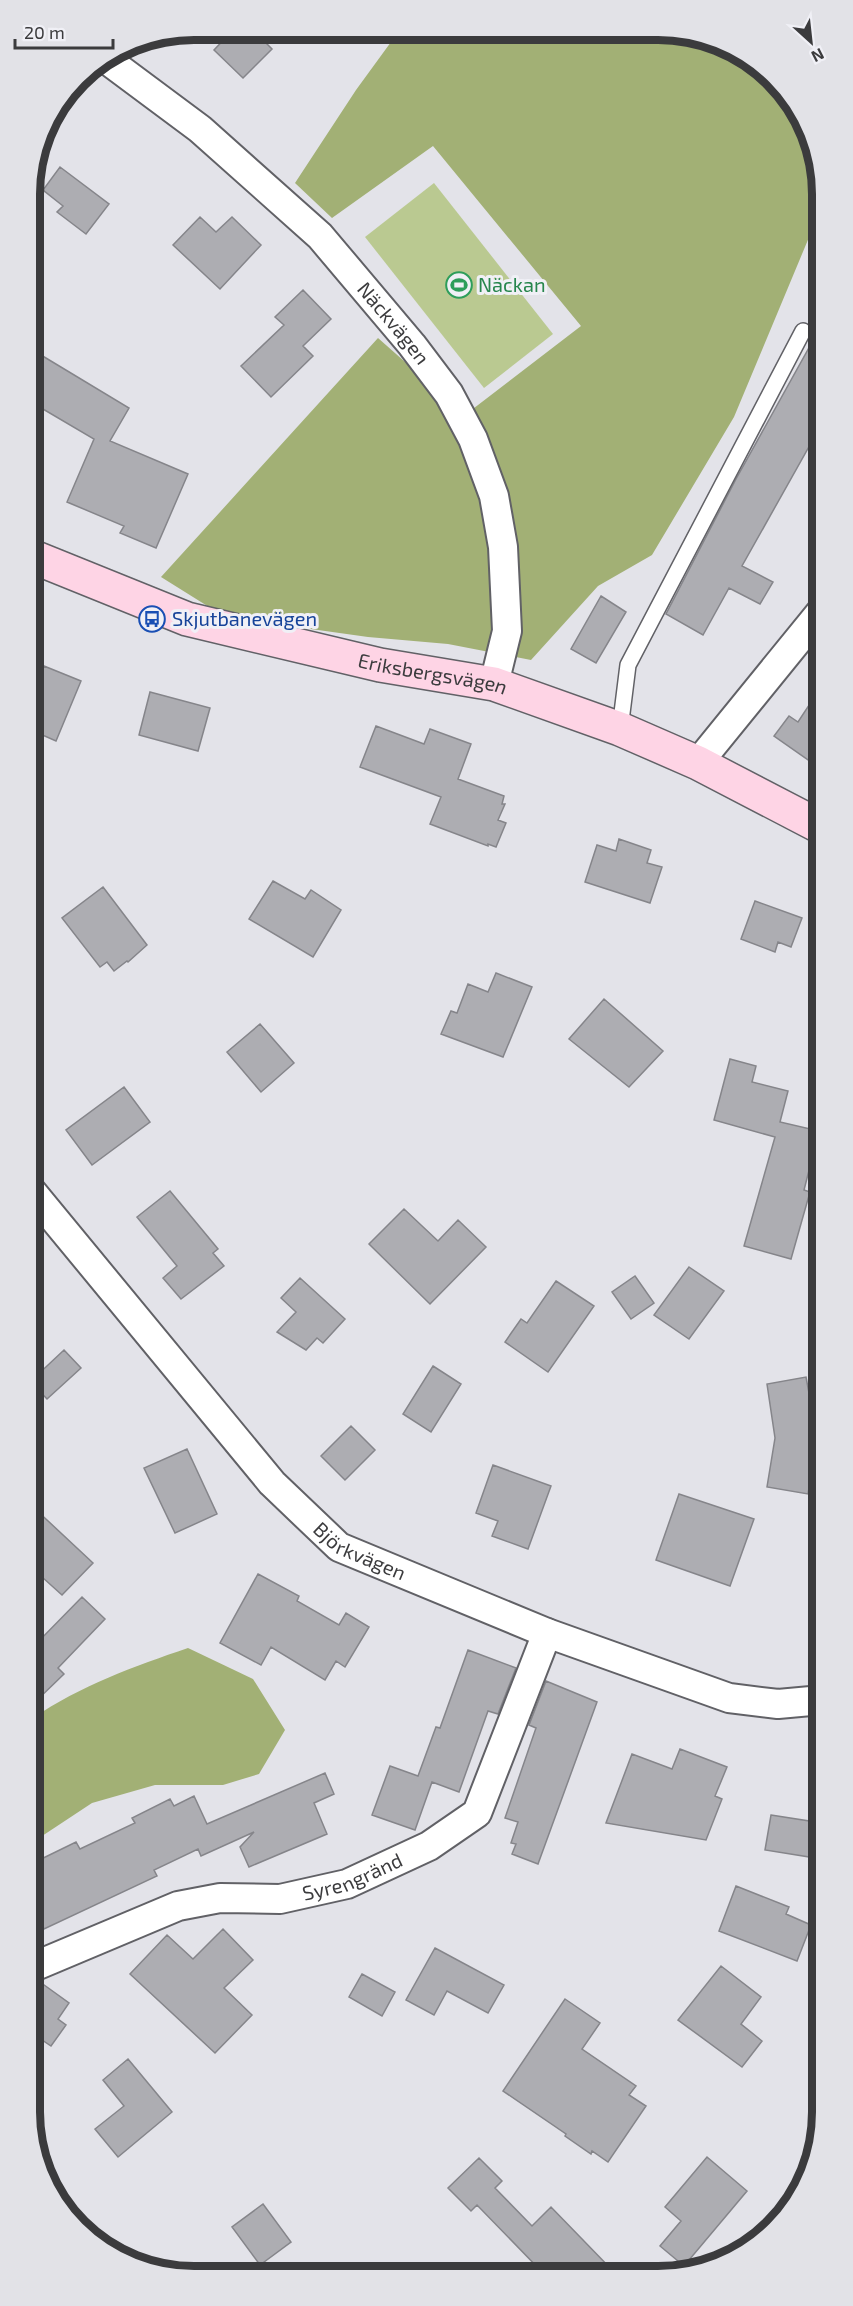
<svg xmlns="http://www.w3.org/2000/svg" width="853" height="2306" viewBox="0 0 853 2306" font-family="'Exo 2',sans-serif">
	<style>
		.green { fill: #bac991 }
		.forest { fill: #a2b075 }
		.building { fill: #adadb2; stroke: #85858a; stroke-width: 1.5 }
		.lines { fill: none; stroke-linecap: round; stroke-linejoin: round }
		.lane-casing { stroke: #616166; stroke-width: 18 }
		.street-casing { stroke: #616166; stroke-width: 32 }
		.secondary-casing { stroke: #616166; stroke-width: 36 }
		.lane { stroke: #fff; stroke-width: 15 }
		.street { stroke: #fff; stroke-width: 28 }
		.secondary { stroke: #fed4e5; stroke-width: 33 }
		.labels { text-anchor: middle; stroke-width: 6; stroke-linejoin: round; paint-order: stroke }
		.leisure-label { font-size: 20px; fill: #27864d; stroke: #f0f0f6; text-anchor: start }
		.street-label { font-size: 20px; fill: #3b3b3d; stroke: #f0f0f6 }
		.transit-label { font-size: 20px; fill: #164399; stroke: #f0f0f6; text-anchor: start }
		.rim { fill: none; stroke: #3b3b3d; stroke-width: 8 }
	</style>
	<rect width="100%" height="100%" fill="#e3e3e9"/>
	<path class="green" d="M 434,183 L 553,334 L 484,388 L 365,237 Z"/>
	<path class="forest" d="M 399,31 L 691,33 L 775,79 L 820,162 L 820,211 L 734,417 L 652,555 L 598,586 L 531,660 L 448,644 L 368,637 L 225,617 L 161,577 L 378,338 L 465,415 L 581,326 L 433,146 L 332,218 L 295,183 L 356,90 Z
		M 188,1648 L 253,1679 L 285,1730 L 259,1774 L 223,1785 L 155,1785 L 92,1803 L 33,1842 L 33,1718 C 80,1686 135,1666 188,1648 Z"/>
	<path class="building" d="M 233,30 L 253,30 L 272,49 L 243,78 L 214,50 Z
		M 60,167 L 109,204 L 86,234 L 57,212 L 63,206 L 43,190 Z
		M 200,217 L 216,232 L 232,217 L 261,245 L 220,289 L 173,245 Z
		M 303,290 L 331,319 L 303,346 L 313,356 L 271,397 L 241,366 L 284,325 L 275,317 Z
		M 820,328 L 820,427 L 742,566 L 773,582 L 760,604 L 729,588 L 703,635 L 666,614 L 736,479 Z
		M 31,349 L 129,408 L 110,441 L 188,474 L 156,548 L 120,533 L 124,526 L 67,502 L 94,439 L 31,402 Z
		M 601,596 L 626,612 L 596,663 L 571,649 Z
		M 44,666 L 81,681 L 56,741 L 31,730 L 31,695 Z
		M 821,687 L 821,769 L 774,736 L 789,716 L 798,722 Z
		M 150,692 L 210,708 L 198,751 L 139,735 Z
		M 376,726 L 424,744 L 430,729 L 471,744 L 458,779 L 504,796 L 502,804 L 505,804 L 498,820 L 506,823 L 496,847 L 488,844 L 488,846 L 430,824 L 441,797 L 360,767 Z
		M 619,839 L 651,850 L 647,863 L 662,867 L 650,903 L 585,882 L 597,845 L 616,851 Z
		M 273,881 L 305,899 L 311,890 L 341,910 L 313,957 L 249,919 Z
		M 103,887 L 147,945 L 128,962 L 127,961 L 114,971 L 107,962 L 100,967 L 62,918 Z
		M 755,901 L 802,918 L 791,947 L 778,942 L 775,952 L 741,939 Z
		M 496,973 L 532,987 L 503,1057 L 441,1034 L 451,1011 L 457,1013 L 468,984 L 488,992 Z
		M 604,999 L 663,1051 L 629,1087 L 569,1039 Z
		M 260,1024 L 294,1063 L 261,1092 L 227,1052 Z
		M 730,1059 L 756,1066 L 752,1082 L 788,1091 L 780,1122 L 819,1131 L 804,1190 L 810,1192 L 791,1259 L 744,1246 L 775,1137 L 714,1120 Z
		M 124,1087 L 150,1122 L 92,1165 L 66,1130 Z
		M 170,1191 L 218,1249 L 213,1253 L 224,1266 L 181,1299 L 163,1278 L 177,1266 L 137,1217 Z
		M 404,1209 L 438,1241 L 458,1220 L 486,1247 L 430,1304 L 369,1244 Z
		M 689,1267 L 724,1291 L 689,1339 L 654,1315 Z
		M 635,1276 L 654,1303 L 631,1319 L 612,1292 Z
		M 300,1278 L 345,1319 L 323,1343 L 317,1338 L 306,1350 L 277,1332 L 296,1312 L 281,1298 Z
		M 556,1281 L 594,1306 L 548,1372 L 505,1342 L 521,1319 L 527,1323 Z
		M 64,1350 L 81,1368 L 47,1399 L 32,1383 L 32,1380 Z
		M 433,1366 L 461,1384 L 431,1432 L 403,1414 Z
		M 806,1377 L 817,1436 L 808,1494 L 767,1487 L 775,1438 L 767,1384 Z
		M 351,1426 L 375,1450 L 345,1480 L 321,1456 Z
		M 187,1449 L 217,1514 L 175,1533 L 144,1468 Z
		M 493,1465 L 551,1486 L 528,1549 L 492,1536 L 498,1521 L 476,1513 Z
		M 679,1494 L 754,1519 L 730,1586 L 656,1560 Z
		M 32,1506 L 93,1563 L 62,1595 L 32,1568 Z
		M 258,1574 L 299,1596 L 297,1601 L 339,1625 L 346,1613 L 369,1627 L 345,1667 L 336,1661 L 325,1680 L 271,1647 L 261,1665 L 220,1643 Z
		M 82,1597 L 105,1619 L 58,1668 L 64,1674 L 33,1704 L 33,1643 L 35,1645 Z
		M 468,1650 L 516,1668 L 498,1714 L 488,1711 L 459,1792 L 432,1782 L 415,1830 L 372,1815 L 390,1766 L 418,1776 L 436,1727 L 440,1728 Z
		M 546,1681 L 597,1702 L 538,1864 L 512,1854 L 516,1844 L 511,1843 L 518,1822 L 505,1818 L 536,1728 L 529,1725 Z
		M 680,1749 L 727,1767 L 715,1796 L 722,1799 L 706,1840 L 606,1823 L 632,1754 L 672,1769 Z
		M 325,1773 L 334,1794 L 314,1803 L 327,1834 L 249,1867 L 240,1847 L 254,1832 L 201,1856 L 198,1849 L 154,1870 L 157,1876 L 44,1929 L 33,1904 L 33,1863 L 76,1842 L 80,1849 L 135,1823 L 132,1818 L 170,1799 L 174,1806 L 194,1796 L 207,1824 Z
		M 771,1815 L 822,1823 L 822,1859 L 765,1850 Z
		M 736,1886 L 789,1907 L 786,1914 L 811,1925 L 797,1961 L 719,1931 Z
		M 223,1929 L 253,1960 L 224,1988 L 252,2015 L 215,2053 L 130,1974 L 167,1935 L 193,1959 Z
		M 435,1948 L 504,1985 L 488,2013 L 447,1991 L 434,2015 L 406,2000 Z
		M 721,1966 L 761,1997 L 741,2024 L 762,2041 L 742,2067 L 678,2020 Z
		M 362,1974 L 395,1992 L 382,2016 L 349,1997 Z
		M 40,1982 L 69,2003 L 58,2019 L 66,2025 L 51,2046 L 42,2040 L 33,2053 L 33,1983 Z
		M 565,1999 L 600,2023 L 582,2049 L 636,2086 L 629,2095 L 646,2106 L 608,2162 L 592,2151 L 591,2154 L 565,2136 L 566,2134 L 503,2091 Z
		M 128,2059 L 172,2112 L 118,2157 L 95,2129 L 124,2106 L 103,2080 Z
		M 707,2157 L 747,2191 L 684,2266 L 660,2246 L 681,2221 L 665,2207 Z
		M 479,2158 L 502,2181 L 495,2188 L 532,2226 L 551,2207 L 615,2273 L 543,2273 L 477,2205 L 471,2211 L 448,2188 Z
		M 263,2204 L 291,2242 L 260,2265 L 232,2227 Z"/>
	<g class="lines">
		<g class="lane-casing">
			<path id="lane" d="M 620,729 L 628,665 L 803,331"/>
		</g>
		<g class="street-casing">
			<g id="street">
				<path id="s1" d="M 106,59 L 200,129 L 320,236 L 412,345 L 449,394 L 473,439 L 494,496 L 503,547 L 507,631 L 494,684"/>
				<path d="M 698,763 L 820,613"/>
				<path id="s2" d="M 32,1192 L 272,1483 L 339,1547 L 547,1633 L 729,1698 L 778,1704 L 822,1700"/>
				<path id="s3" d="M 33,1967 L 178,1906 L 220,1898 L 280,1899 L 347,1884 L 429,1846 L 477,1813 L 547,1633"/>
			</g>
		</g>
		<g class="secondary-casing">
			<g id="secondary">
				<path id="s4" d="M 31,556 L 187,619 L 380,665 L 494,684 L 620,729 L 698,763 L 821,827"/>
			</g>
		</g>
		<use href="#lane" class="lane"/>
		<use href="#street" class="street"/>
		<use href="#secondary" class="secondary"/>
	</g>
	<defs>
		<g id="stadium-ring" transform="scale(1.35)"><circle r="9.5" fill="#f0f0f6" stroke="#2e9e5b" stroke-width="1.5"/><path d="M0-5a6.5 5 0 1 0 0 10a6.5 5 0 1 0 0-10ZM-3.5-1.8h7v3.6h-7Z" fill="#2e9e5b"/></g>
		<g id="bus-ring" transform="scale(1.35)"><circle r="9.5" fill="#f0f0f6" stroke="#1a4fb4" stroke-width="1.5"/><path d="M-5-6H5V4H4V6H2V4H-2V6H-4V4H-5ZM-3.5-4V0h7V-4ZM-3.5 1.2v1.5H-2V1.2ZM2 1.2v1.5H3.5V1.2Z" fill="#1a4fb4"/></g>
	</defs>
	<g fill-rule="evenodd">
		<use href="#stadium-ring" x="459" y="285"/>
		<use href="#bus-ring" x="152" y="619"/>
	</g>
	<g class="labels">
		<g class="leisure-label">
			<text x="478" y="292">Näckan</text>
		</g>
		<g class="street-label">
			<text dy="7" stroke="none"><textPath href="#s1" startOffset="392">Näckvägen</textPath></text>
			<text dy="7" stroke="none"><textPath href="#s4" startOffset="420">Eriksbergsvägen</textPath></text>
			<text dy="7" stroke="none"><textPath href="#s2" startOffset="490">Björkvägen</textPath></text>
			<text dy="7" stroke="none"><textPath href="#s3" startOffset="336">Syrengränd</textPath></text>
		</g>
		<g class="transit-label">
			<text x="172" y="626">Skjutbanevägen</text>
		</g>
	</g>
	<path d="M0 0H853V2306H0ZM194 40H658A154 154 0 0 1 812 194V2112A154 154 0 0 1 658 2266H194A154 154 0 0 1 40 2112V194A154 154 0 0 1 194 40Z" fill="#e2e2e7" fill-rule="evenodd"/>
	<path class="rim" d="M194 40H658A154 154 0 0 1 812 194V2112A154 154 0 0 1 658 2266H194A154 154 0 0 1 40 2112V194A154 154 0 0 1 194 40Z"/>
	<g transform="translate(811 42) rotate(153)" stroke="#f0f0f6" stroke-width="4.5" paint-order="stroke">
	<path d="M0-4.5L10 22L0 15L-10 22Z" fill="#3b3b3d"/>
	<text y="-9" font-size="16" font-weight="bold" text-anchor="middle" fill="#3b3b3d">N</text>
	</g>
	<path d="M15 39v9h98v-9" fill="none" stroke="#3b3b3d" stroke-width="3"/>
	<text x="24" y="39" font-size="18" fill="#3b3b3d" stroke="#f0f0f6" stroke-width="4.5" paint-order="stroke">20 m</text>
</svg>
